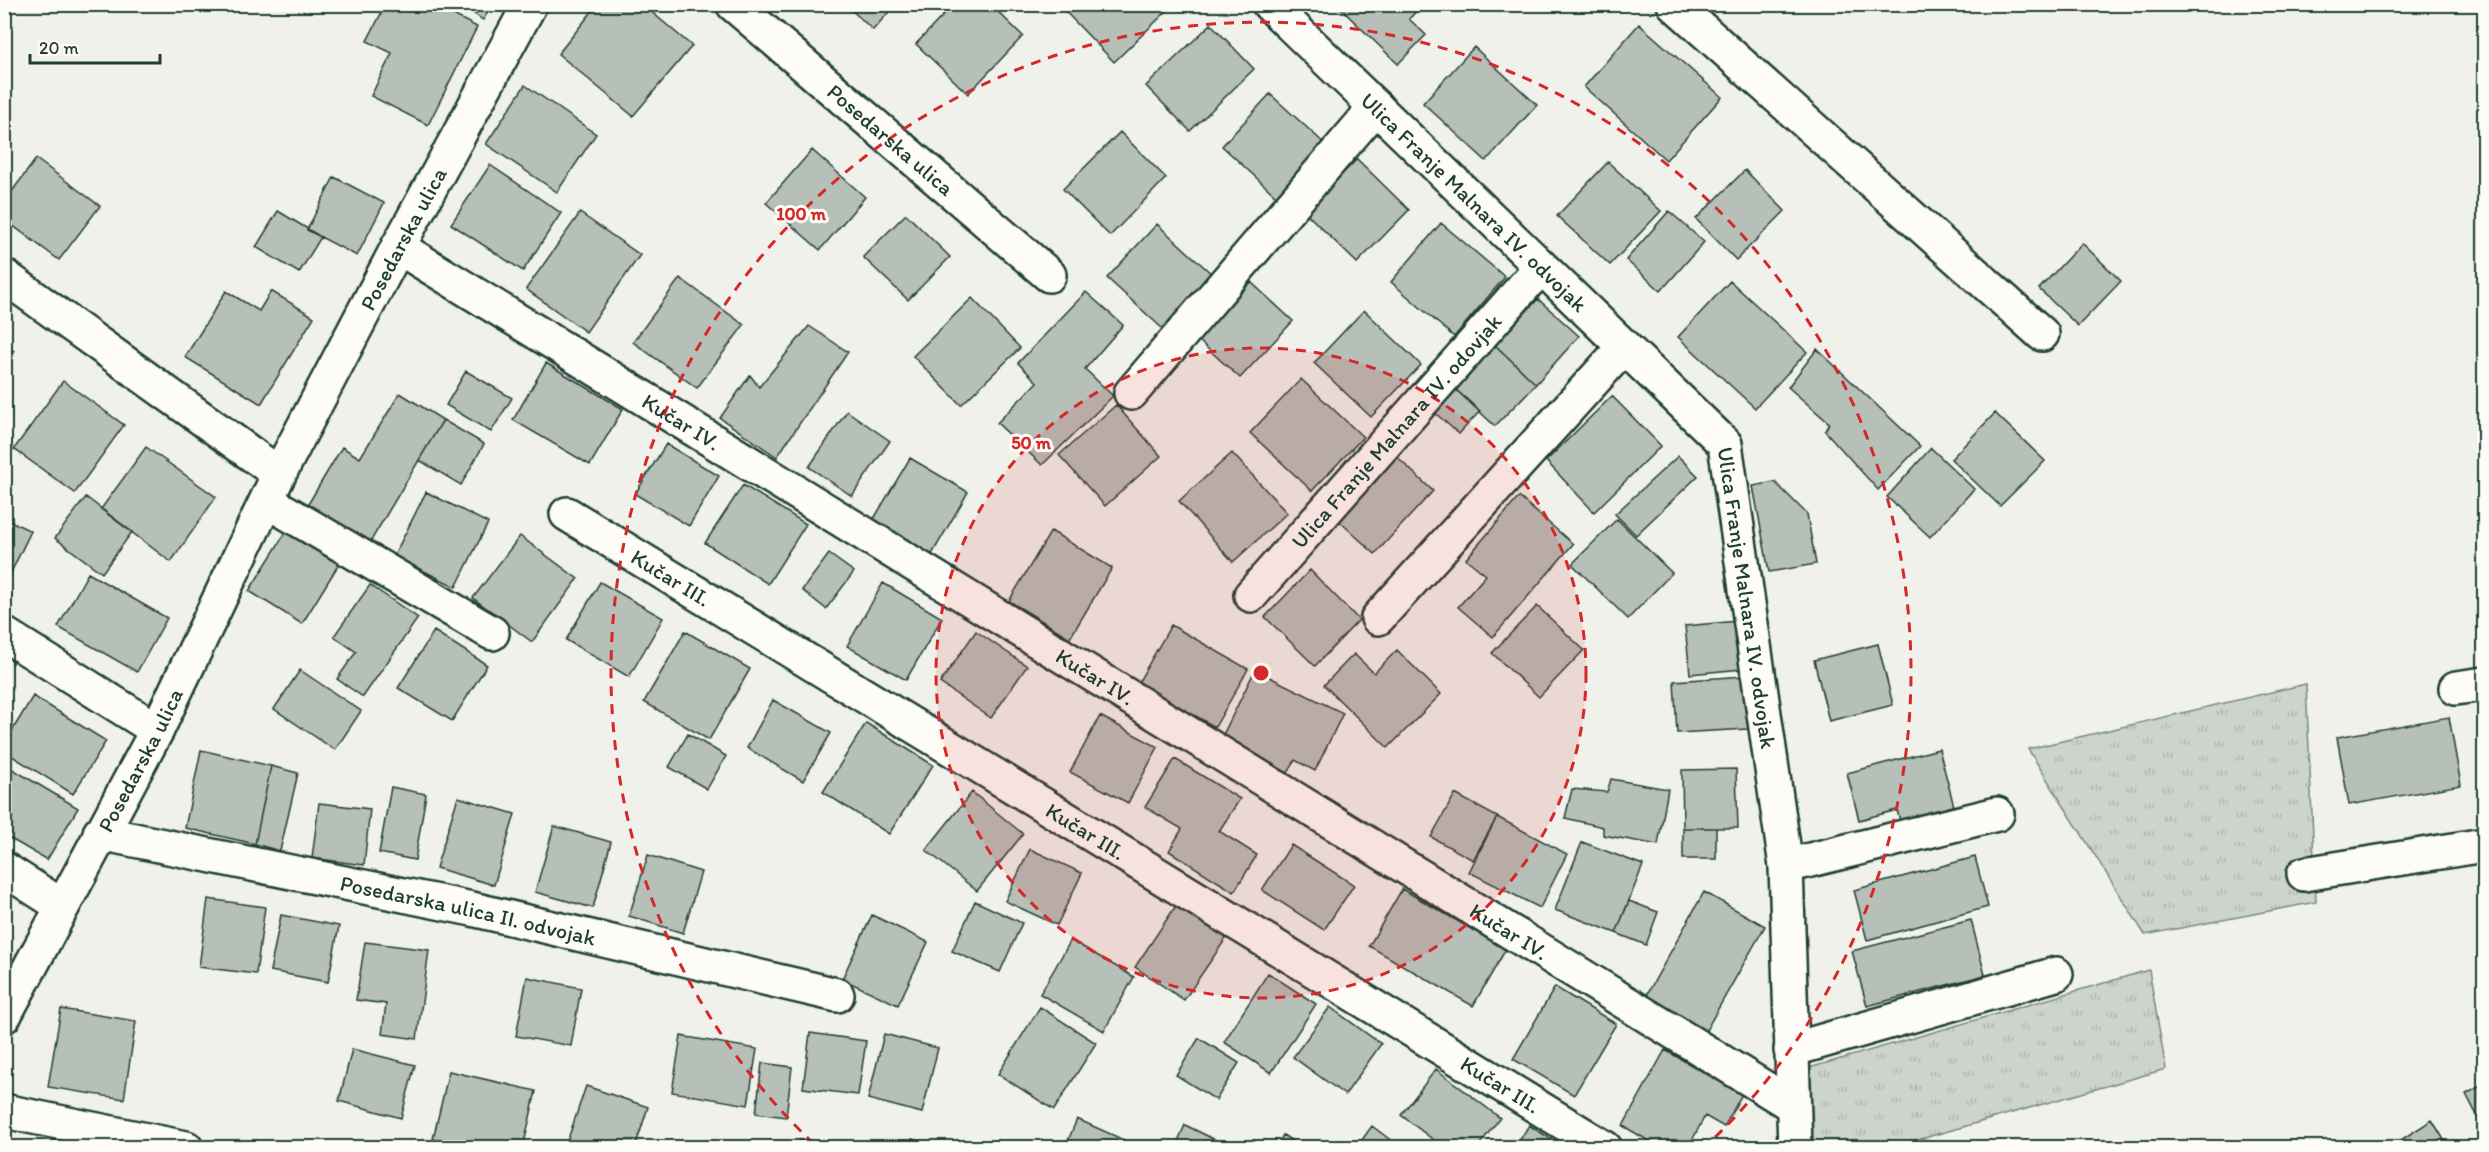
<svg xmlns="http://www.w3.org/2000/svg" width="2489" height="1152" viewBox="0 0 2489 1152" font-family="Itim,sans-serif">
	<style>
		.grass { fill: url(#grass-tufts); stroke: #768880; stroke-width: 1.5 }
		.building { fill: #b6bfb8; stroke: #1f3d34; stroke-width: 1.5 }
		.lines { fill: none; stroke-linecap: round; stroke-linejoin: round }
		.minor-casing { stroke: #1f3d34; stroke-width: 38 }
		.minor { stroke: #fdfcf7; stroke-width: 33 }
		.ring { fill: none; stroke: #d62828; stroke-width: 3; stroke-dasharray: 10 8 }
		.labels { text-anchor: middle; stroke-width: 6; stroke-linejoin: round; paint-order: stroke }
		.street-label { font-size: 22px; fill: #1f3d34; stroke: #fdfcf7 }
		.centre { fill: #d62828; stroke: #fdfcf7; stroke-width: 3 }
		.ring-label { font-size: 18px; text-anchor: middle; font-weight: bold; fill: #d62828; stroke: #fdfcf7; stroke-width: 6; stroke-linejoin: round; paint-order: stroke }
	</style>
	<defs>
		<pattern id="grass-tufts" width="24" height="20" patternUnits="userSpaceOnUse" patternTransform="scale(1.5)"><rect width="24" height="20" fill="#cdd3cd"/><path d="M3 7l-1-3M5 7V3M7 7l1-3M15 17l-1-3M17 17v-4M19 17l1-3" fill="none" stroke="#b0b6b1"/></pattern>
	</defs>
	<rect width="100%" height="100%" fill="#f0f1eb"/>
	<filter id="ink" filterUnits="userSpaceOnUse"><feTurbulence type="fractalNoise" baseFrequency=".0167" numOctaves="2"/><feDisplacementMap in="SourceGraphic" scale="12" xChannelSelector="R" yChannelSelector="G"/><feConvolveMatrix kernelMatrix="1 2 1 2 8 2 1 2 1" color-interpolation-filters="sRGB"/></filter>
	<g filter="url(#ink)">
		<path class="grass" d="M 2306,684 L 2316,902 L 2145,935 L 2028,749 Z
			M 2149,970 L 2166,1069 L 1889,1148 L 1804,1147 L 1802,1070 Z"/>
		<path class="building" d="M 386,4 L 432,4 L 477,27 L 428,125 L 371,96 L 392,53 L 367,41 Z
			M 460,4 L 493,4 L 483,20 Z
			M 598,4 L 642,4 L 692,46 L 633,116 L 558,54 Z
			M 845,4 L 896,4 L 873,30 Z
			M 954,4 L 990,4 L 1023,36 L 968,94 L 916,44 Z
			M 1058,4 L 1166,4 L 1170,8 L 1114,62 Z
			M 1336,4 L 1423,4 L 1409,19 L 1426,35 L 1398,64 Z
			M 1211,24 L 1254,69 L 1190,131 L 1146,86 Z
			M 1639,24 L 1722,97 L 1666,160 L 1584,87 Z
			M 1474,47 L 1537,105 L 1486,161 L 1423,103 Z
			M 525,85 L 596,134 L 557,192 L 486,144 Z
			M 1270,94 L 1326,145 L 1278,198 L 1222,146 Z
			M 1120,132 L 1166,178 L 1110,236 L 1063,189 Z
			M 812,150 L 865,197 L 820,250 L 766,203 Z
			M 36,159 L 100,206 L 59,260 L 4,219 L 4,202 Z
			M 1357,159 L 1409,210 L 1357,263 L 1305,212 Z
			M 1608,162 L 1661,211 L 1610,265 L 1557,216 Z
			M 490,165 L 561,213 L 523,271 L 451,224 Z
			M 1745,170 L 1785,211 L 1736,260 L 1696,219 Z
			M 334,177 L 384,203 L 357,256 L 307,230 Z
			M 278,211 L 321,237 L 299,273 L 256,247 Z
			M 1669,211 L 1704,242 L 1661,291 L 1626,260 Z
			M 580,213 L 640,255 L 586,332 L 526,289 Z
			M 906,214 L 950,257 L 908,300 L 863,257 Z
			M 1441,223 L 1505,277 L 1454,337 L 1391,282 Z
			M 1157,224 L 1214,276 L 1164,330 L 1107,278 Z
			M 2082,243 L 2121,281 L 2078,326 L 2039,289 Z
			M 680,278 L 744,325 L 697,388 L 633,342 Z
			M 1730,281 L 1807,352 L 1755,408 L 1678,337 Z
			M 1251,282 L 1293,321 L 1240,378 L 1197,339 Z
			M 226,291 L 259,311 L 271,291 L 314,317 L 261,404 L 185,357 Z
			M 1086,292 L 1123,325 L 1085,369 L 1113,396 L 1042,465 L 997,423 L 1037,382 L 1018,363 Z
			M 972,298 L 1020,348 L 961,405 L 913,356 Z
			M 1538,299 L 1579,336 L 1536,384 L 1495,345 Z
			M 1364,310 L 1421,365 L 1371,417 L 1314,363 Z
			M 809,326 L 848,352 L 777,457 L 720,418 L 750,375 L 759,387 Z
			M 4,345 L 14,351 L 4,366 Z
			M 1495,345 L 1536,384 L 1495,426 L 1454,388 Z
			M 1817,349 L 1920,446 L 1878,490 L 1825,431 L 1829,423 L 1788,387 Z
			M 546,363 L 623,409 L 590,465 L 513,420 Z
			M 466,371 L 512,398 L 491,432 L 446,405 Z
			M 1301,379 L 1363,437 L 1312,491 L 1250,433 Z
			M 63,381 L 124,425 L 75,493 L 14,449 Z
			M 1454,388 L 1480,411 L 1459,434 L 1434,412 Z
			M 400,393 L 443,420 L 369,544 L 307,506 L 342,447 L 360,458 Z
			M 1612,396 L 1661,446 L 1594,512 L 1546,461 Z
			M 1116,405 L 1161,456 L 1105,506 L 1059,455 Z
			M 847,411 L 890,441 L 852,496 L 809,467 Z
			M 1995,413 L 2045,461 L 2000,506 L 1951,459 Z
			M 443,420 L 484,444 L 461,485 L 419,460 Z
			M 666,444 L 719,476 L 689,526 L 635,494 Z
			M 146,447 L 216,497 L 171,562 L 101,509 Z
			M 1931,448 L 1974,489 L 1930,537 L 1887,497 Z
			M 1232,453 L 1287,513 L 1233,562 L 1179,501 Z
			M 1395,455 L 1433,491 L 1375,554 L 1337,519 Z
			M 1678,456 L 1698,476 L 1636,535 L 1615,514 Z
			M 910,458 L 968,492 L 931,556 L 872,522 Z
			M 1775,482 L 1807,514 L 1816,564 L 1769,572 L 1753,486 Z
			M 743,485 L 806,524 L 768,584 L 705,543 Z
			M 426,492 L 488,523 L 456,587 L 394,556 Z
			M 86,497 L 132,532 L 102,573 L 55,538 Z
			M 1519,497 L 1573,544 L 1493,637 L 1458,607 L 1486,575 L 1466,559 Z
			M 4,518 L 31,531 L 4,587 Z
			M 1617,519 L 1672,573 L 1628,619 L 1572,564 Z
			M 289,527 L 342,559 L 302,624 L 249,591 Z
			M 1051,531 L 1112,568 L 1070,638 L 1009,601 Z
			M 520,536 L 578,579 L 532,642 L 473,598 Z
			M 829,554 L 854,572 L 826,609 L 802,590 Z
			M 1310,570 L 1359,620 L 1315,666 L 1265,617 Z
			M 88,573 L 167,618 L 137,672 L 58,627 Z
			M 600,582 L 663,618 L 629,677 L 566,640 Z
			M 883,583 L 942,618 L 906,680 L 847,646 Z
			M 370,585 L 418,618 L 363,697 L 337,679 L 356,652 L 334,636 Z
			M 1537,606 L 1584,650 L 1539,697 L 1492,653 Z
			M 1737,621 L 1742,669 L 1690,674 L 1685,626 Z
			M 1171,625 L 1248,669 L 1215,727 L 1138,683 Z
			M 434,631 L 487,665 L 452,721 L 398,688 Z
			M 685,631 L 750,669 L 709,740 L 644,702 Z
			M 976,631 L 1027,666 L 991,718 L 940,683 Z
			M 1878,644 L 1893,705 L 1829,721 L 1814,660 Z
			M 1397,650 L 1441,694 L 1388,748 L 1324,685 L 1354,654 L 1374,673 Z
			M 300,670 L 361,711 L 335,750 L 274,709 Z
			M 1255,670 L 1343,713 L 1315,771 L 1295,760 L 1288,773 L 1221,739 Z
			M 1745,676 L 1748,729 L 1677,733 L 1674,681 Z
			M 33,696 L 106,741 L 73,794 L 4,751 L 4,744 Z
			M 773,700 L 831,733 L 803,781 L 747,748 Z
			M 1100,716 L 1158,747 L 1128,803 L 1070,772 Z
			M 2449,717 L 2461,785 L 2349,805 L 2337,737 Z
			M 866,723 L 933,765 L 889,834 L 823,792 Z
			M 688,734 L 726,756 L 707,789 L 669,767 Z
			M 1939,749 L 1956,814 L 1902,828 L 1897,810 L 1859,820 L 1847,773 Z
			M 201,750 L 271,766 L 255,844 L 185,828 Z
			M 1175,759 L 1240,799 L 1219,831 L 1257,855 L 1234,892 L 1169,851 L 1182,829 L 1145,807 Z
			M 4,764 L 78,808 L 47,860 L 4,835 Z
			M 271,766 L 298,773 L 280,851 L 255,844 Z
			M 1736,769 L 1738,828 L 1683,828 L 1682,770 Z
			M 1611,779 L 1668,789 L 1658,845 L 1603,835 L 1603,827 L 1565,818 L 1572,789 L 1607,792 Z
			M 391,787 L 426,794 L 415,860 L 379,853 Z
			M 972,792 L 1023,834 L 977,891 L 926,850 Z
			M 1455,794 L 1497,817 L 1473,860 L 1431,837 Z
			M 458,797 L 515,814 L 494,885 L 436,868 Z
			M 319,803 L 370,809 L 364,865 L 312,858 Z
			M 1497,817 L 1567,854 L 1540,908 L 1469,872 Z
			M 554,826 L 611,842 L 593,908 L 535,892 Z
			M 1683,828 L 1716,828 L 1716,859 L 1683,859 Z
			M 1582,842 L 1643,865 L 1616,933 L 1555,910 Z
			M 1291,845 L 1354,885 L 1324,930 L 1262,890 Z
			M 1030,849 L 1082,873 L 1057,925 L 1005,901 Z
			M 648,855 L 701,872 L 683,933 L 629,916 Z
			M 1975,857 L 1988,907 L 1867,940 L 1854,890 Z
			M 1402,889 L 1506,949 L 1473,1006 L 1369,946 Z
			M 1704,892 L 1765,926 L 1705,1032 L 1645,998 Z
			M 208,899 L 265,907 L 256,974 L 199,967 Z
			M 975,901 L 1022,923 L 1000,972 L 952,951 Z
			M 1629,901 L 1658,912 L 1646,945 L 1616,933 Z
			M 1177,904 L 1227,937 L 1184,1000 L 1135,967 Z
			M 281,915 L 339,926 L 328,982 L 270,971 Z
			M 872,915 L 928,942 L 898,1005 L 842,979 Z
			M 1971,920 L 1985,975 L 1867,1006 L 1852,951 Z
			M 1071,940 L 1134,977 L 1104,1031 L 1040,994 Z
			M 365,942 L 429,950 L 417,1039 L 382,1034 L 386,1004 L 356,1000 Z
			M 1268,973 L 1316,1004 L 1271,1073 L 1224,1042 Z
			M 527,977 L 581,988 L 571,1046 L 516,1036 Z
			M 1555,987 L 1616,1024 L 1574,1095 L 1513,1059 Z
			M 1040,1007 L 1096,1043 L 1054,1110 L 998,1074 Z
			M 1330,1007 L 1381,1044 L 1345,1095 L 1293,1057 Z
			M 61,1009 L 136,1021 L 124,1099 L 48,1087 Z
			M 810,1033 L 866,1041 L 858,1095 L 803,1088 Z
			M 884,1034 L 938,1048 L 922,1113 L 868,1099 Z
			M 681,1036 L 757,1049 L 748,1105 L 672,1092 Z
			M 1199,1038 L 1239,1063 L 1216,1100 L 1176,1075 Z
			M 352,1049 L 415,1065 L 401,1118 L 339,1101 Z
			M 1665,1050 L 1742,1094 L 1724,1127 L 1705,1116 L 1688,1148 L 1661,1148 L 1623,1126 Z
			M 762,1063 L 792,1067 L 786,1117 L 756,1113 Z
			M 1436,1069 L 1500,1118 L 1477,1148 L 1444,1148 L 1401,1115 Z
			M 449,1071 L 536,1091 L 523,1148 L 470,1148 L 433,1139 Z
			M 2484,1084 L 2484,1129 L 2466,1094 Z
			M 586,1086 L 648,1107 L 635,1148 L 565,1148 Z
			M 1077,1119 L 1133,1144 L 1131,1148 L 1065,1148 Z
			M 2432,1120 L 2449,1148 L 2388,1148 Z
			M 1185,1125 L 1232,1148 L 1175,1148 Z
			M 1529,1125 L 1565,1148 L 1515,1148 Z
			M 1372,1126 L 1401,1148 L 1356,1148 Z
			M 1283,1135 L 1303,1148 L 1275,1148 Z
			M 912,1139 L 932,1146 L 931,1148 L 909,1148 Z
			M 800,1140 L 825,1148 L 798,1148 Z"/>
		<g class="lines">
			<g class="minor-casing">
				<g id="minor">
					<path id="s1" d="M 733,4 L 1049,275"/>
					<path id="s2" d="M 1269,4 L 1725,444 L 1786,866 L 1795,1148"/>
					<path d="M 1674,4 L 2042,334"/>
					<path id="s3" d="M 398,247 L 1792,1105"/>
					<path d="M 4,276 L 279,474"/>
					<path d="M 1131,393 L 1376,107"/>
					<path d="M 267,501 L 492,633"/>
					<path id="s4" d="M 567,514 L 1605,1148"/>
					<path id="s5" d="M 1251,595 L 1541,267"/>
					<path d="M 1378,618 L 1624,347"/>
					<path d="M 4,634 L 157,730"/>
					<path d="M 2456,688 L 2484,684"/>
					<path id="s6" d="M 100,833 L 472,909 L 837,995"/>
					<path d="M 1786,866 L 1997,814"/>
					<path d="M 4,869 L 62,906"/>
					<path d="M 2304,874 L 2484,845"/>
					<path id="s7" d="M 4,1016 L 157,730 L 279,474 L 398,247 L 530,4"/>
					<path d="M 1791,1050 L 2056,974"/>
					<path d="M 4,1111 L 186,1148"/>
				</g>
			</g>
			<use href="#minor" class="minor"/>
		</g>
	</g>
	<circle cx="1261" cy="673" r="325" fill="#d62828" fill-opacity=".12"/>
	<g class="ring">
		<circle cx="1261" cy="673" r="325"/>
		<path d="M814 1144A650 650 0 1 1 1708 1144"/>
	</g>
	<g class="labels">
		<g class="street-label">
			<text dy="8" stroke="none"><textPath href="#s1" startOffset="208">Posedarska ulica</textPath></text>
			<text dy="8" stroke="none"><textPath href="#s2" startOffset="285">Ulica Franje Malnara IV. odvojak</textPath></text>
			<text dy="8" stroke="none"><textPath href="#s7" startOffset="874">Posedarska ulica</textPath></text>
			<text dy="8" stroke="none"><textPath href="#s3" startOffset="333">Kučar IV.</textPath></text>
			<text dy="8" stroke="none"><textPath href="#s5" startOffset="219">Ulica Franje Malnara IV. odovjak</textPath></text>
			<text dy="8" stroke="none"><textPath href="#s4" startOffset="122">Kučar III.</textPath></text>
			<text dy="8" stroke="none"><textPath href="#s2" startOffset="789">Ulica Franje Malnara IV. odvojak</textPath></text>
			<text dy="8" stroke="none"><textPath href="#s3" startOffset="819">Kučar IV.</textPath></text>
			<text dy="8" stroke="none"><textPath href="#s7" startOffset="290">Posedarska ulica</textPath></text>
			<text dy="8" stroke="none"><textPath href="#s4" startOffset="608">Kučar III.</textPath></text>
			<text dy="8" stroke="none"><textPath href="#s6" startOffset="376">Posedarska ulica II. odvojak</textPath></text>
			<text dy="8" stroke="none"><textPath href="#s3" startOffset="1305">Kučar IV.</textPath></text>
			<text dy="8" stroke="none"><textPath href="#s4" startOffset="1094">Kučar III.</textPath></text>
		</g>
	</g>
	<circle cx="1261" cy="673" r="9" class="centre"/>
	<g class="ring-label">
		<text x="801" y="220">100 m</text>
		<text x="1031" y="449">50 m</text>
	</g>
	<rect width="2489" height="1152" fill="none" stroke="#fdfcf7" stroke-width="24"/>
	<rect x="12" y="12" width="2465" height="1128" fill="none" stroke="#1f3d34" stroke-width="2" filter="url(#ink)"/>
	<path d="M30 54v9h130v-9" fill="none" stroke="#1f3d34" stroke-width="3"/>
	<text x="39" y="54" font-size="18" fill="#1f3d34" stroke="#fdfcf7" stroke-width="4.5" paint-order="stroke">20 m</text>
</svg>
